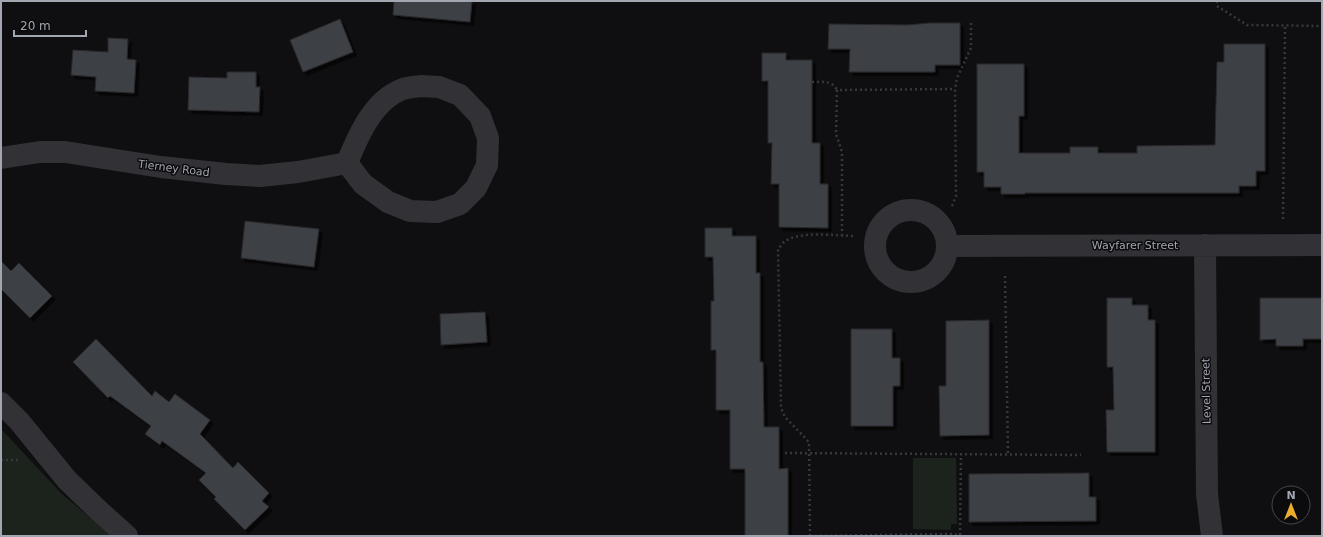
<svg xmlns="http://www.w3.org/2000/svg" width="1323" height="537" viewBox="0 0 1323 537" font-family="'DejaVu Sans',sans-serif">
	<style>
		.green { fill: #1c231d }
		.building { fill: #3e3f44; stroke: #29292d; filter: url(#shadow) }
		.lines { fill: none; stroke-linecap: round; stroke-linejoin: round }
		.path { stroke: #37383d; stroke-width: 2.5; stroke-dasharray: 2 3; stroke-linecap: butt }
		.minor { stroke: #313136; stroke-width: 22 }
		.labels { text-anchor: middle; stroke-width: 3; stroke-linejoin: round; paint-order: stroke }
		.street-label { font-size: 11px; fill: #a1a6b1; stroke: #0b0a0c }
	</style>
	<defs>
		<filter id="shadow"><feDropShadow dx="3.5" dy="3.5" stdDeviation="0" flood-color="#0009"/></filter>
	</defs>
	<rect width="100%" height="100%" fill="#0f0f11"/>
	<path class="green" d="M 1,429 L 61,493 L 111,536 L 1,536 Z
		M 913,458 L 956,458 L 957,524 L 951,524 L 951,530 L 913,529 Z"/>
	<path class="building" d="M 394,1 L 472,1 L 470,22 L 393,15 Z
		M 340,19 L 353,52 L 303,72 L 290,40 Z
		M 930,23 L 960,23 L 960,65 L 935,65 L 935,72 L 849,72 L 850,49 L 828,49 L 829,24 L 907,25 Z
		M 108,38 L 128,39 L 127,59 L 136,60 L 134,93 L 95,91 L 96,77 L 71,75 L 73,50 L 108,52 Z
		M 1224,44 L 1265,44 L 1265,171 L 1256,171 L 1256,186 L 1239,186 L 1239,193 L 1025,193 L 1025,194 L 1001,194 L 1001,187 L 984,187 L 984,172 L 977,172 L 977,64 L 1024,64 L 1024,116 L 1019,116 L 1019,153 L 1070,153 L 1070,147 L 1098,147 L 1098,153 L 1137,153 L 1137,146 L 1215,145 L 1217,62 L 1224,62 Z
		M 762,53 L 786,53 L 786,60 L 812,60 L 812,143 L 820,143 L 820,184 L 828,184 L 828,228 L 779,227 L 779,184 L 771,184 L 772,143 L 768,143 L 768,81 L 762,81 Z
		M 227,72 L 256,72 L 256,87 L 260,87 L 259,112 L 188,110 L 189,77 L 227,78 Z
		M 245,221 L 319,229 L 314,267 L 241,258 Z
		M 705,228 L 732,228 L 732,236 L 756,236 L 756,273 L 760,273 L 760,362 L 763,362 L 764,427 L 779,427 L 779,469 L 788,468 L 788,536 L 745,536 L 745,469 L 730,469 L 730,410 L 716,410 L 716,350 L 711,350 L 711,301 L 714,301 L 713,257 L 705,257 Z
		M 1,261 L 11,271 L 19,263 L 52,296 L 30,318 L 1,289 Z
		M 1107,298 L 1132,298 L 1132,305 L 1148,305 L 1148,320 L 1155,320 L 1155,452 L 1107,452 L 1106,410 L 1114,410 L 1113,367 L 1107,367 Z
		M 1260,298 L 1322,298 L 1322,339 L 1303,339 L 1303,346 L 1276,346 L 1276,339 L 1260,340 Z
		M 485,312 L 487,342 L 441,345 L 440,314 Z
		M 989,320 L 989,435 L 940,436 L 939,386 L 946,386 L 946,321 Z
		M 851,329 L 892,329 L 892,358 L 900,358 L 900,386 L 893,386 L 893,426 L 851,426 Z
		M 96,339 L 152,396 L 155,391 L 169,402 L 175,394 L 210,420 L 200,434 L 233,468 L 238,462 L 269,493 L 262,501 L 269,507 L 245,530 L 214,499 L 216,497 L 199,480 L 206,473 L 162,441 L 160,445 L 145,434 L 151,426 L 110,396 L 108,398 L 73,362 Z
		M 1089,473 L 1089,497 L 1096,497 L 1096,521 L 969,522 L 969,474 Z"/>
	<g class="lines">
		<path class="path" d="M 1217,1 L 1217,6 L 1247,25 L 1322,26
			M 812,82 C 822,82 832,80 837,90
			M 952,206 L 956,196 L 955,89 L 957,78 L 971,48 L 971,23
			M 1283,219 L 1285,26
			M 842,236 L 842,152 L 836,134 L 837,90 L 955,89
			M 1005,276 L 1008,454
			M 785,453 L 1081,455
			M 1,460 L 20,460
			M 960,535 L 961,454
			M 810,536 L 809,442 L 785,417 L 781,408 L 778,249 C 780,247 782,244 784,242 C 800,230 836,236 855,236
			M 810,536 L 952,534 L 962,536"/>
		<path class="minor" d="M 421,86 L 439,87 L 460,95 L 480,116 L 488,138 L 487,165 L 476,188 L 460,204 L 437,212 L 410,211 L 388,202 L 363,184 L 347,163 C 358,136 373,100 403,89 C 409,87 415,87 421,86 Z
			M 1,158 L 40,152 L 65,152 L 161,167 L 226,174 L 260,176 L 298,172 L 347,163
			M875 246a36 36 0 1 1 72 0a36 36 0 1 1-72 0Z
			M 1205,245 L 1207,494 L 1212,536
			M 948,246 L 1322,245
			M 1,403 L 19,421 L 67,480 L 97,509 L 127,536"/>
	</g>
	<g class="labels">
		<g class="street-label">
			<text transform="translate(174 168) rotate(7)" y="4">Tierney Road</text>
			<text x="1135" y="249">Wayfarer Street</text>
			<text transform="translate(1206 391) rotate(-91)" y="4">Level Street</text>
		</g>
	</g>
	<rect width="1323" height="537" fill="none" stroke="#a1a6b1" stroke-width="4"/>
	<g transform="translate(1291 505)"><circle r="19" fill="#0b0a0c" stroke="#47484e"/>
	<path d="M0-3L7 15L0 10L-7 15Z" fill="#ebad2d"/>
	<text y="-6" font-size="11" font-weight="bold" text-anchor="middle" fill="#a1a6b1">N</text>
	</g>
	<path d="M14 30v6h72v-6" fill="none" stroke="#a1a6b1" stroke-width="2"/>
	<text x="20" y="30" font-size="12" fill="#a1a6b1" stroke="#0b0a0c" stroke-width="3" paint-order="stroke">20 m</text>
</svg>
